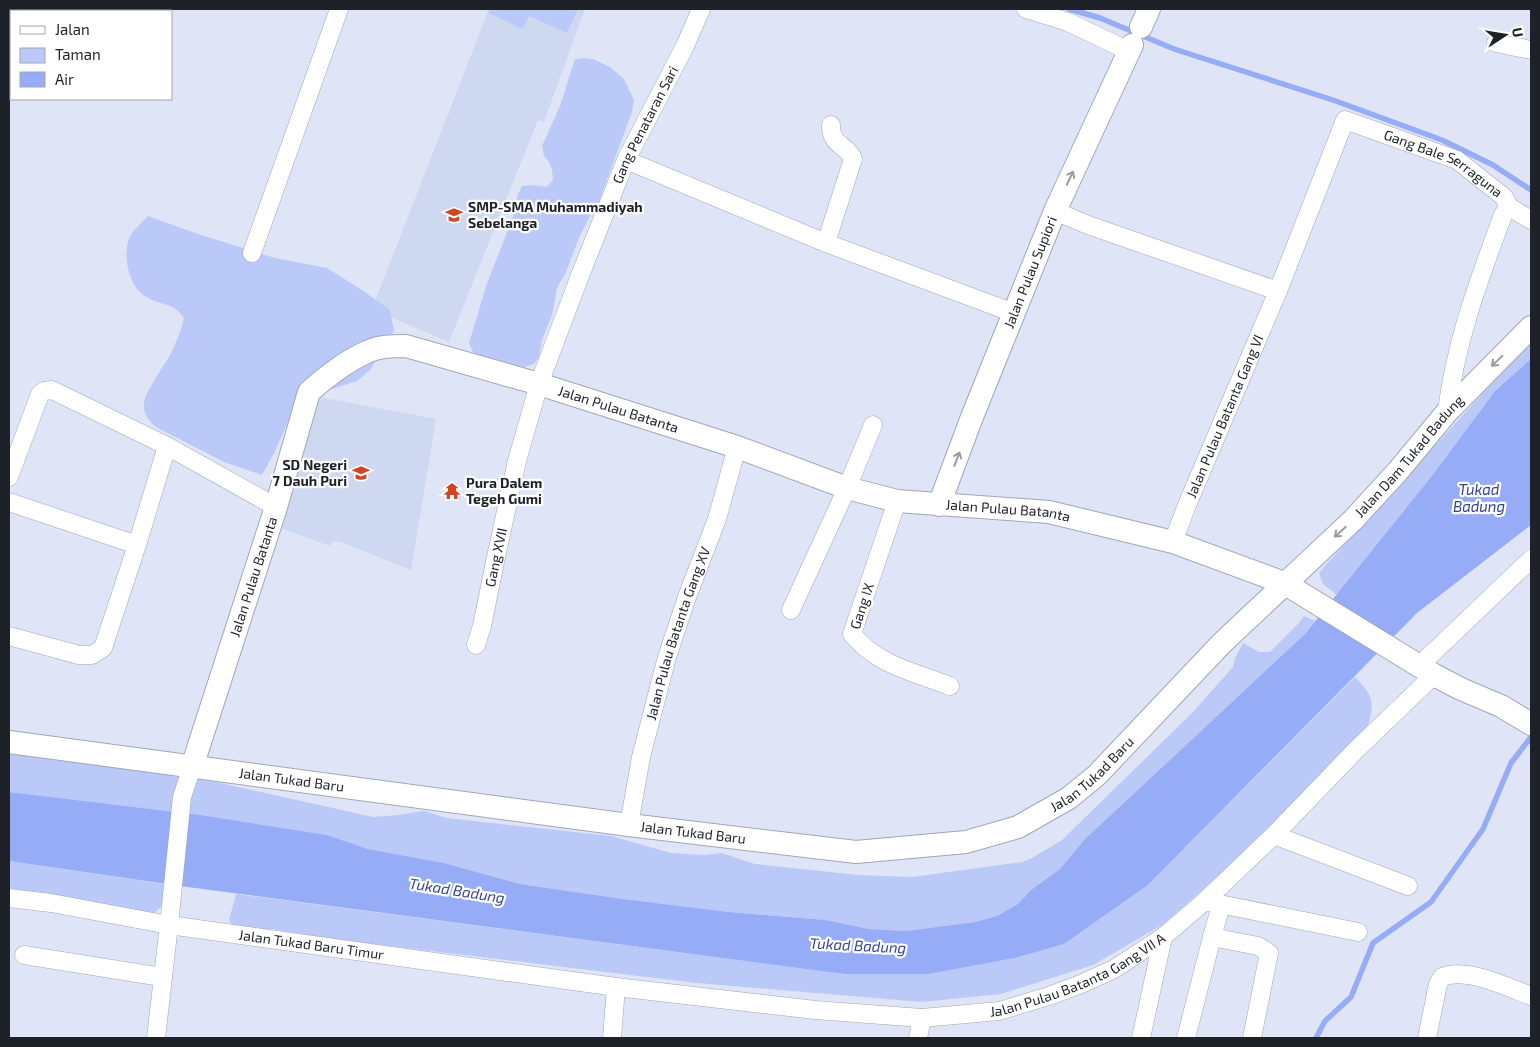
<svg xmlns="http://www.w3.org/2000/svg" width="1540" height="1047" viewBox="0 0 1540 1047" font-family="'Exo 2',sans-serif">
	<style>
		.built { fill: #cfd8f1 }
		.green { fill: #bac9f8 }
		.water { fill: #96acf6 }
		.lines { fill: none; stroke-linecap: round; stroke-linejoin: round }
		.stream { stroke: #96acf6; stroke-width: 5.5 }
		.minor-casing { stroke: #a1a6b8; stroke-width: 19 }
		.tertiary-casing { stroke: #a1a6b8; stroke-width: 24 }
		.minor { stroke: #fff; stroke-width: 18 }
		.tertiary { stroke: #fff; stroke-width: 22 }
		.oneway { stroke: #9a9b9e }
		.labels { text-anchor: middle; stroke-width: 4.5; stroke-linejoin: round; paint-order: stroke }
		.street-label { font-size: 14px; fill: #1f2128; stroke: #fff }
		.poi-label { font-size: 14px; font-weight: bold; fill: #1f2128; stroke: #fff; text-anchor: start }
		.water-label { font-size: 15px; font-style: italic; fill: #344499; stroke: #fff }
	</style>
	<rect width="100%" height="100%" fill="#dfe5f7"/>
	<path class="built" d="M 489,9 L 585,9 L 544,122 L 538,120 L 449,342 L 372,309 Z
		M 319,397 L 436,419 L 411,570 L 341,542 L 332,541 L 330,546 L 280,528 Z"/>
	<path class="green" d="M 490,9 L 578,9 L 567,33 L 529,16 L 523,29 L 489,13 Z
		M 584,58 L 593,59 L 610,67 L 624,79 L 634,100 L 632,112 L 597,207 L 591,214 L 579,238 L 566,272 L 557,288 L 552,315 L 542,340 L 539,357 L 534,364 L 525,367 L 515,366 L 488,360 L 473,352 L 469,343 L 487,283 L 512,220 L 518,194 L 522,186 L 531,185 L 547,187 L 553,180 L 552,170 L 549,162 L 544,156 L 542,146 L 560,106 L 575,59 Z
		M 148,216 L 198,234 L 275,258 L 327,268 L 362,290 L 390,310 L 394,331 L 370,370 L 357,381 L 329,390 L 296,405 L 273,455 L 262,475 L 224,462 L 156,427 C 149,421 142,413 144,403 C 145,392 164,366 170,355 C 176,343 181,331 184,318 C 171,300 161,307 145,296 C 128,286 122,253 130,236 C 134,229 143,222 148,216 Z
		M 1531,344 L 1531,359 L 1495,391 L 1431,477 L 1337,595 L 1323,584 L 1319,573 L 1324,567 L 1482,394 Z
		M 1304,616 L 1315,621 L 1305,634 L 1084,840 L 1060,869 L 1031,890 L 1018,904 L 997,916 L 975,922 L 906,931 L 869,929 L 826,920 L 729,912 L 623,899 L 520,884 L 444,863 L 368,849 L 327,835 L 201,815 L 9,792 L 9,754 L 97,765 L 180,774 L 373,817 L 398,815 L 424,811 L 447,818 L 611,836 L 671,853 L 705,855 L 722,853 L 755,864 L 858,875 L 912,877 L 1022,862 L 1032,858 L 1062,840 L 1192,713 L 1233,667 L 1235,658 L 1243,643 L 1259,652 L 1270,652 L 1298,624 Z
		M 1355,677 C 1373,696 1375,700 1368,726 L 1246,852 L 1162,925 L 1093,965 L 1001,994 L 922,1002 L 697,983 L 323,938 L 272,929 L 235,929 L 229,920 L 236,894 L 844,974 L 929,974 L 1015,958 L 1064,944 L 1148,885 Z
		M 9,861 L 163,884 L 164,904 L 153,914 L 9,892 Z"/>
	<path class="water" d="M 1531,359 L 1531,525 L 1417,613 L 1148,885 L 1064,944 L 1015,958 L 929,974 L 844,974 L 180,886 L 9,861 L 9,792 L 201,815 L 327,835 L 368,849 L 444,863 L 520,884 L 623,899 L 729,912 L 826,920 L 869,929 L 906,931 L 975,922 L 997,916 L 1018,904 L 1031,890 L 1060,869 L 1084,840 L 1305,634 L 1431,477 L 1495,391 Z"/>
	<g class="lines">
		<path class="stream" d="M 1069,9 L 1100,18 L 1174,49 L 1333,100 L 1442,140 L 1493,165 L 1531,190
			M 1316,1038 L 1325,1021 L 1351,997 L 1373,943 L 1431,902 L 1483,829 L 1511,763 L 1531,737"/>
		<g class="minor-casing">
			<g id="minor">
				<path d="M 1026,9 L 1068,22 L 1129,51"/>
				<path d="M 97,11 L 98,9"/>
				<path d="M 1496,43 L 1531,50"/>
				<path d="M 626,160 L 826,243 L 1014,313"/>
				<path d="M 1055,211 L 1088,225 L 1278,291"/>
				<path d="M 826,243 L 853,159 C 848,145 830,146 831,125"/>
				<path d="M 252,253 L 339,9"/>
				<path d="M 1447,412 C 1455,344 1479,279 1503,215 L 1509,207"/>
				<path d="M 9,477 L 40,394 L 44,391 L 52,390 L 167,446 L 276,507"/>
				<path d="M 897,501 L 852,634 C 877,665 914,672 950,686"/>
				<path d="M 9,502 L 137,545"/>
				<path id="s1" d="M 1173,542 L 1187,505 L 1278,291 L 1345,120 L 1457,160 L 1504,197 L 1509,207 L 1531,220"/>
				<path d="M 791,610 L 847,488 L 873,425"/>
				<path d="M 9,636 L 79,655 L 92,655 L 103,648 L 137,545 L 167,446"/>
				<path id="s2" d="M 476,645 L 482,626 L 496,557 L 517,461 L 539,384 L 581,273 L 626,160 L 685,46 L 701,9"/>
				<path d="M 1419,666 L 1531,559"/>
				<path id="s3" d="M 629,825 L 641,757 L 667,657 L 687,597 L 717,519 L 737,447"/>
				<path d="M 1274,835 L 1408,886"/>
				<path id="s4" d="M 9,898 L 51,903 L 169,925 L 616,987 L 815,1010 L 922,1018 L 999,1011 L 1049,996 L 1081,984 L 1114,969 L 1163,937 L 1205,901 L 1274,835 L 1357,749 L 1434,675"/>
				<path d="M 1210,902 L 1358,932"/>
				<path d="M 1221,905 L 1212,937 L 1258,946 L 1269,953 L 1252,1038"/>
				<path d="M 24,955 L 162,977"/>
				<path d="M 156,1038 L 169,925 L 182,797 L 192,767"/>
				<path d="M 612,1038 L 616,987"/>
				<path d="M 918,1038 L 922,1018"/>
				<path d="M 1141,1038 L 1163,937"/>
				<path d="M 1186,1038 L 1212,937"/>
				<path d="M 1427,1038 L 1438,984 L 1442,977 C 1467,967 1507,987 1531,996"/>
			</g>
		</g>
		<g class="tertiary-casing">
			<g id="tertiary">
				<path d="M 1141,27 L 1149,9"/>
				<path id="s5" d="M 939,505 L 972,417 L 1055,211 L 1132,45"/>
				<path id="s6" d="M 9,742 L 629,825 L 856,852 L 966,842 L 1018,827 L 1069,798 L 1097,775 L 1222,643 L 1353,520 L 1398,471 L 1447,412 L 1531,327"/>
				<path id="s7" d="M 192,767 L 276,507 L 309,392 C 324,378 348,360 367,352 C 379,346 393,346 406,346 L 539,384 L 737,447 L 847,488 L 897,501 L 1049,512 L 1173,542 L 1284,583 L 1434,675 L 1461,689 L 1501,706 L 1531,724"/>
			</g>
		</g>
		<use href="#minor" class="minor"/>
		<use href="#tertiary" class="tertiary"/>
	</g>
	<defs><path id="oneway-shaft" d="M-6 0H5M1.5-3L5.5 0L1.5 3" fill="none" stroke-width="1.6" stroke-linecap="round" stroke-linejoin="round" transform="scale(1.25)"/></defs>
	<g class="oneway">
		<use href="#oneway-shaft" transform="translate(1070 178) rotate(-65)"/>
		<use href="#oneway-shaft" transform="translate(1497 361) rotate(137)"/>
		<use href="#oneway-shaft" transform="translate(957 459) rotate(-69)"/>
		<use href="#oneway-shaft" transform="translate(1340 532) rotate(138)"/>
	</g>
	<defs>
		<g id="school-bare" transform="scale(1.35)"><path d="M0-5L7-2L0 1L-7-2ZM-4 1L0 2.5L4 1V4Q0 6-4 4Z" fill="#cf4620" stroke="#fff" stroke-width="2.5" paint-order="stroke"/></g>
		<g id="temple-bare" transform="scale(1.35)"><path d="M0-6L5-2H3V0L6.5 2.5H4V6H1.5V3h-3V6H-4V2.5H-6.5L-3 0V-2H-5Z" fill="#cf4620" stroke="#fff" stroke-width="2.5" paint-order="stroke"/></g>
	</defs>
	<g fill-rule="evenodd">
		<use href="#school-bare" x="454" y="215"/>
		<use href="#school-bare" x="361" y="473"/>
		<use href="#temple-bare" x="452" y="491"/>
	</g>
	<g class="labels">
		<g class="street-label">
			<text dy="5" stroke="none"><textPath href="#s2" startOffset="549">Gang Penataran Sari</textPath></text>
			<text dy="5" stroke="none"><textPath href="#s1" startOffset="564">Gang Bale Serraguna</textPath></text>
			<text dy="5" stroke="none"><textPath href="#s5" startOffset="250">Jalan Pulau Supiori</textPath></text>
			<text dy="5" stroke="none"><textPath href="#s7" startOffset="725">Jalan Pulau Batanta</textPath></text>
			<text dy="5" stroke="none"><textPath href="#s1" startOffset="136">Jalan Pulau Batanta Gang VI</textPath></text>
			<text dy="5" stroke="none"><textPath href="#s6" startOffset="1560">Jalan Dam Tukad Badung</textPath></text>
			<text dy="5" stroke="none"><textPath href="#s7" startOffset="1130">Jalan Pulau Batanta</textPath></text>
			<text dy="5" stroke="none"><textPath href="#s2" startOffset="90">Gang XVII</textPath></text>
			<text dy="5" stroke="none"><textPath href="#s7" startOffset="200">Jalan Pulau Batanta</textPath></text>
			<text transform="translate(862 606) rotate(-72)" y="5">Gang IX</text>
			<text dy="5" stroke="none"><textPath href="#s3" startOffset="198">Jalan Pulau Batanta Gang XV</textPath></text>
			<text dy="5" stroke="none"><textPath href="#s6" startOffset="1110">Jalan Tukad Baru</textPath></text>
			<text dy="5" stroke="none"><textPath href="#s6" startOffset="285">Jalan Tukad Baru</textPath></text>
			<text dy="5" stroke="none"><textPath href="#s6" startOffset="690">Jalan Tukad Baru</textPath></text>
			<text dy="5" stroke="none"><textPath href="#s4" startOffset="306">Jalan Tukad Baru Timur</textPath></text>
			<text dy="5" stroke="none"><textPath href="#s4" startOffset="1085">Jalan Pulau Batanta Gang VII A</textPath></text>
		</g>
		<g class="poi-label">
			<text x="468" y="212">SMP-SMA Muhammadiyah<tspan x="468" dy="16">Sebelanga</tspan></text>
			<text x="347" y="470" text-anchor="end">SD Negeri<tspan x="347" dy="16">7 Dauh Puri</tspan></text>
			<text x="466" y="488">Pura Dalem<tspan x="466" dy="16">Tegeh Gumi</tspan></text>
		</g>
		<g class="water-label">
			<text x="1479" y="495">Tukad<tspan x="1479" dy="17">Badung</tspan></text>
			<text transform="translate(457 891) rotate(9)" y="5">Tukad Badung</text>
			<text transform="translate(858 946) rotate(3)" y="5">Tukad Badung</text>
		</g>
	</g>
	<rect width="1540" height="1047" fill="none" stroke="#1f2128" stroke-width="20"/>
	<rect x="10" y="10" width="162" height="90" fill="#ffffff" stroke="#a5a6a9"/>
	<rect x="20" y="26" width="25" height="8" fill="#ffffff" stroke="#a5a6a9"/>
	<text x="55" y="35" font-size="15" fill="#1f2128">Jalan</text>
	<rect x="20" y="48" width="25" height="15" fill="#bac9f8" stroke="#a5a6a9"/>
	<text x="55" y="60" font-size="15" fill="#1f2128">Taman</text>
	<rect x="20" y="72" width="25" height="15" fill="#96acf6" stroke="#a5a6a9"/>
	<text x="55" y="85" font-size="15" fill="#1f2128">Air</text>
	<g transform="translate(1505 35) rotate(78)" stroke="#ffffff" stroke-width="4" paint-order="stroke">
	<path d="M0-4L9 19L0 12L-9 19Z" fill="#1f2128"/>
	<text y="-8" font-size="14" font-weight="bold" text-anchor="middle" fill="#1f2128">U</text>
	</g>
</svg>
